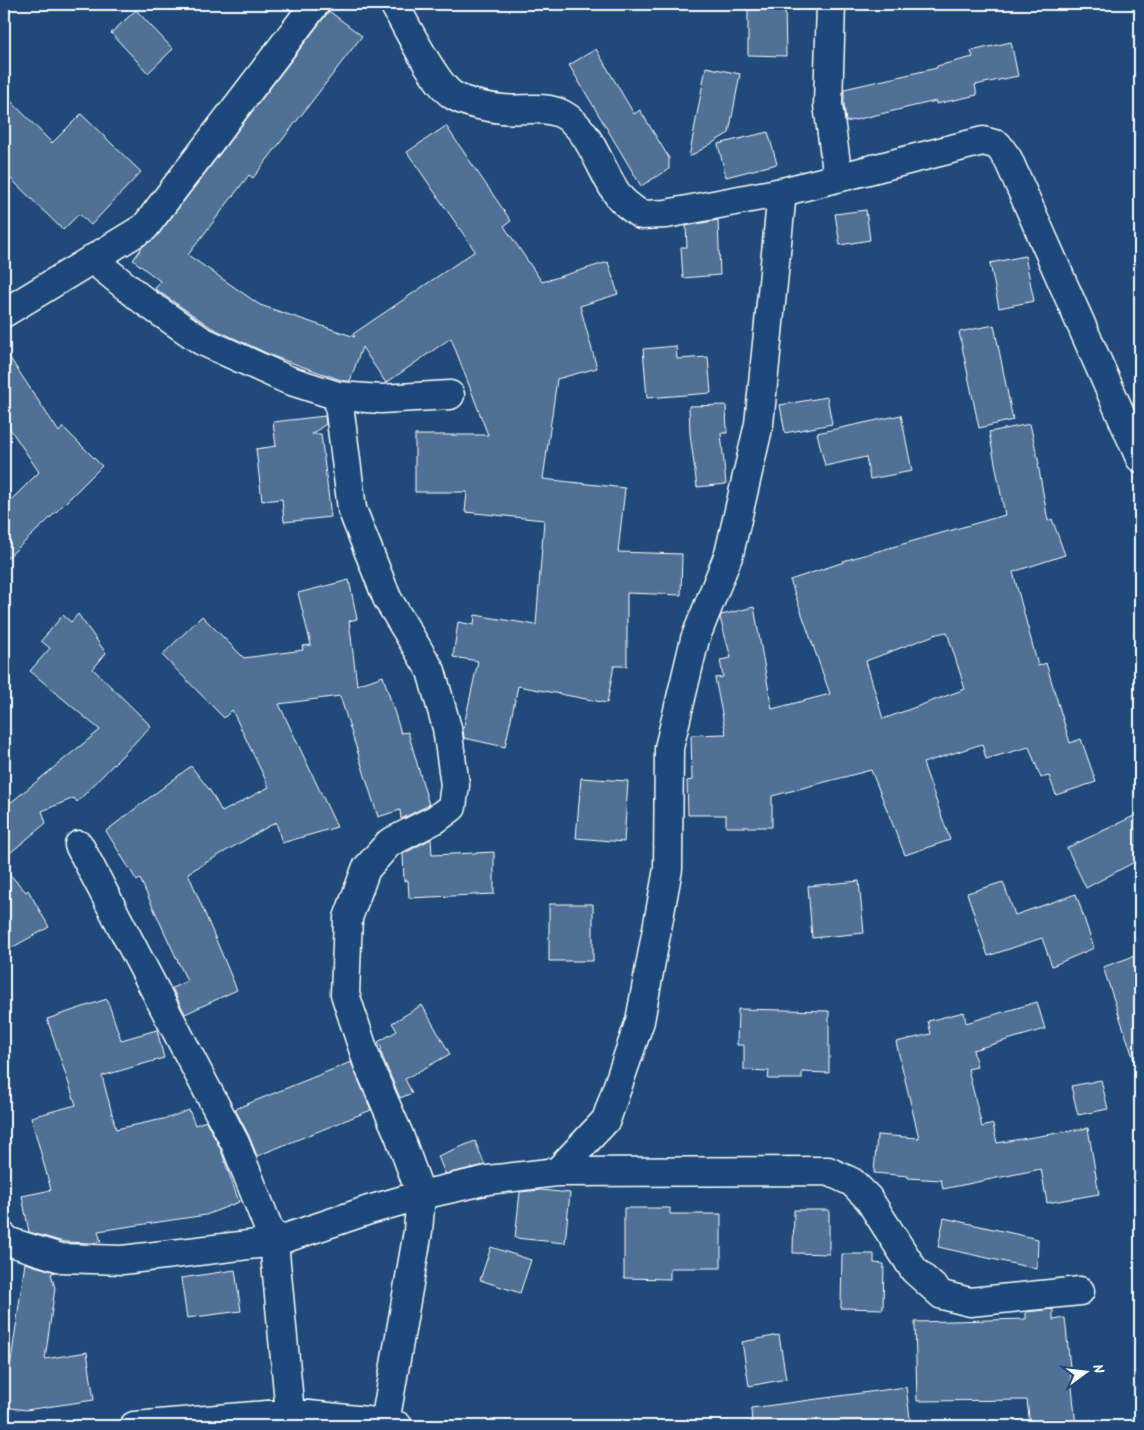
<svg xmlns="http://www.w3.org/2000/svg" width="1144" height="1430" viewBox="0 0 1144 1430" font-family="Kalam,sans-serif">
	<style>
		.building { fill: #507197; stroke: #fff; fill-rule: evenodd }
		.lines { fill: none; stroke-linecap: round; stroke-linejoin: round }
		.minor-casing { stroke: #fff; stroke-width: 31 }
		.minor { stroke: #1f4a7a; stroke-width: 28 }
	</style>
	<rect width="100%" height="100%" fill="#1f4a7a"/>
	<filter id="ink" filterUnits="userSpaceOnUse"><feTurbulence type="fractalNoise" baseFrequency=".02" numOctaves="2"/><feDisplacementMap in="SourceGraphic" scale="10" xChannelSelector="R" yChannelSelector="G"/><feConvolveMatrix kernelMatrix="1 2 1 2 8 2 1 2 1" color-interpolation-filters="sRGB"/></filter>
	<g filter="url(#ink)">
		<path class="building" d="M 748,4 L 785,4 L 786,56 L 748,55 Z
			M 136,10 L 173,49 L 148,73 L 111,33 Z
			M 329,11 L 362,36 L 253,178 L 249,175 L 188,255 L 260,305 L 355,337 L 353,334 L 475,251 L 407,152 L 446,126 L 511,221 L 504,226 L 542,282 L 608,262 L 618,294 L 580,306 L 597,368 L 557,379 L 543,479 L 625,488 L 618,552 L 682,554 L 681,595 L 627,593 L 627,666 L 614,666 L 607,703 L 518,686 L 505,747 L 464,738 L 463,730 L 478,661 L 453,657 L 458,622 L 474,625 L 475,615 L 536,625 L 544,520 L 465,512 L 467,492 L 415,492 L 415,435 L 488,435 L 451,338 L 386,383 L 362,347 L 350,381 L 344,381 L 275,357 L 212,328 L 155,289 L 160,281 L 133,260 L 143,246 L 157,236 Z
			M 1011,42 L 1018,76 L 975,85 L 977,95 L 936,104 L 936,101 L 846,122 L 844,104 L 844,89 L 937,68 L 937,66 L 973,57 L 971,51 Z
			M 596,49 L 634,114 L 640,110 L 669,158 L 669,169 L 641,186 L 569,65 Z
			M 706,67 L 740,74 L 729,133 L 689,157 Z
			M 4,94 L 52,143 L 81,114 L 141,172 L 91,225 L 79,214 L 63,230 L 4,172 Z
			M 768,132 L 777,164 L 726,177 L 718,144 Z
			M 866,210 L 870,240 L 840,245 L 835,214 Z
			M 718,220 L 720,275 L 683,278 L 681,247 L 687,247 L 686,226 Z
			M 1025,256 L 1034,301 L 999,308 L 990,263 Z
			M 994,325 L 1013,420 L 979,428 L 959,332 Z
			M 676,346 L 677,359 L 708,357 L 711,393 L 647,398 L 643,349 Z
			M 4,349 L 59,432 L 63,427 L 102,466 L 46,522 L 4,561 L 4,507 L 39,472 L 4,420 Z
			M 827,397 L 832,424 L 785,433 L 780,405 Z
			M 726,405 L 727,433 L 721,433 L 726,484 L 697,487 L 690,434 L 689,406 Z
			M 901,415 L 912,471 L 870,479 L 866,457 L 825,466 L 817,433 Z
			M 325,416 L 326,424 L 312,434 L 321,434 L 331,517 L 284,522 L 282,499 L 262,501 L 256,449 L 276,446 L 273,422 Z
			M 1030,424 L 1039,464 L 1038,464 L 1048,521 L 1052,519 L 1065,555 L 1013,572 L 1038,666 L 1046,663 L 1070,743 L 1081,739 L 1096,782 L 1056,795 L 1049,776 L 1041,778 L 1029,747 L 986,759 L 982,744 L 923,763 L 950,840 L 905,855 L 871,770 L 772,796 L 772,827 L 726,827 L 726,815 L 688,815 L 687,781 L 692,780 L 691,735 L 726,734 L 715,678 L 723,677 L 720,660 L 731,658 L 720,618 L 721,615 L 754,607 L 772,709 L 830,694 L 790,580 L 844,562 L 843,561 L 1005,515 L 989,432 ZM 947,632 L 965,689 L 883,719 L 866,661 L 937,634 Z
			M 349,580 L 357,619 L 349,621 L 357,685 L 383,676 L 401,733 L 408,732 L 429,805 L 401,819 L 400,810 L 378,817 L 340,696 L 279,704 L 337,827 L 282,843 L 276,822 L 188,873 L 237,990 L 185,1014 L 172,988 L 187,981 L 140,879 L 137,881 L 106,831 L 191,766 L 211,792 L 222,812 L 269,787 L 232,710 L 224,718 L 162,655 L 202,616 L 244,658 L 303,650 L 302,646 L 311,645 L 298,593 Z
			M 78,614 L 106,653 L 93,669 L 151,726 L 77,802 L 74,798 L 42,811 L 46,823 L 4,858 L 4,808 L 100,730 L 30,671 L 50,648 L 41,641 L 63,615 L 71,622 Z
			M 581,778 L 628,781 L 624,842 L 576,838 Z
			M 1140,813 L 1140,859 L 1086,888 L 1067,848 Z
			M 431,839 L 432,855 L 494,852 L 494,894 L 409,898 L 408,880 L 404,881 L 403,854 Z
			M 4,868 L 26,892 L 28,890 L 49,927 L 4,952 Z
			M 859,881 L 864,933 L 812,938 L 808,886 Z
			M 1003,882 L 1015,915 L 1076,894 L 1094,948 L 1052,966 L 1042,938 L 988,956 L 967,893 Z
			M 549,904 L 593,904 L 593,961 L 549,961 Z
			M 1140,954 L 1140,1062 L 1135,1063 L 1103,967 Z
			M 107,999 L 121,1040 L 157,1030 L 164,1058 L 102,1076 L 116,1129 L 168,1118 L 189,1110 L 195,1125 L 206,1121 L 221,1150 L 239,1202 L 206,1215 L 98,1231 L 101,1242 L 92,1243 L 64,1242 L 29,1232 L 22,1196 L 51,1190 L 31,1117 L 76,1105 L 47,1019 Z
			M 1037,1002 L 1045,1029 L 973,1050 L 977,1067 L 968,1069 L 982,1127 L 993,1124 L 997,1143 L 1088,1128 L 1099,1194 L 1047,1203 L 1041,1169 L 943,1189 L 941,1180 L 908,1178 L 908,1176 L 874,1173 L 877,1135 L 919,1138 L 896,1042 L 931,1034 L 928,1021 L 964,1012 L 966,1023 Z
			M 422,1005 L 450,1054 L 405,1079 L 412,1093 L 400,1098 L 383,1058 L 380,1050 L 382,1049 L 378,1042 L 397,1031 L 392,1023 Z
			M 738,1009 L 829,1011 L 829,1073 L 802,1072 L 802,1079 L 768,1079 L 769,1071 L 744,1070 L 744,1045 L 737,1045 Z
			M 351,1062 L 371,1110 L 257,1156 L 249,1136 L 235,1109 Z
			M 1101,1080 L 1108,1109 L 1078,1115 L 1071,1086 Z
			M 475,1141 L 485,1165 L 445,1174 L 438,1156 Z
			M 541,1190 L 570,1193 L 565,1243 L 515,1238 L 520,1192 Z
			M 624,1208 L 670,1208 L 670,1214 L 721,1214 L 721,1268 L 670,1268 L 670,1279 L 624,1278 Z
			M 794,1210 L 829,1210 L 829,1254 L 793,1253 Z
			M 944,1218 L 1038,1239 L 1037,1269 L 938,1247 Z
			M 491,1247 L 531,1260 L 520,1293 L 480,1280 Z
			M 842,1254 L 874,1254 L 874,1263 L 884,1264 L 883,1309 L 841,1308 Z
			M 25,1263 L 55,1272 L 51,1274 L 55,1288 L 45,1359 L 87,1352 L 94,1400 L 26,1410 L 4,1407 L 8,1368 L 10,1368 Z
			M 235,1270 L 241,1311 L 187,1318 L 181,1278 Z
			M 1053,1309 L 1053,1320 L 1065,1318 L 1076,1426 L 1030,1426 L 1027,1400 L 917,1401 L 915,1322 L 1026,1319 L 1026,1312 Z
			M 779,1335 L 786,1379 L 749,1386 L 742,1342 Z
			M 906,1387 L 911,1426 L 752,1426 L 751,1408 Z"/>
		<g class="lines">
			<g class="minor-casing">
				<path id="minor" d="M 394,4 C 406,25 435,85 454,96 C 468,104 486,107 502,109 C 521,111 544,105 562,114 C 590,128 601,172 618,195 C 623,203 633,209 641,215 L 666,214 L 782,192 L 983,141 L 998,145 L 1008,159 L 1140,458
					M 831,4 L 828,105 L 838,178
					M 92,259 L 144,301 L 202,341 L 288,380 L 338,396 L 381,399 L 450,395
					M 4,313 L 145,227 L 315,4
					M 338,396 L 352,509 L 387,598 L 431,671 L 447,728 L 455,785 L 452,807 L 436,819 L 389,843 L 366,869 L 348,918 L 345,994 L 368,1064 L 399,1135 L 421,1195 L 418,1231 L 385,1423
					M 79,845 L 235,1143 L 274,1242 L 290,1413
					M 557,1172 L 606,1120 L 640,1021 L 668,869 L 669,748 L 695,639 L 729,554 L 759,424 L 782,192
					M 4,1237 L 7,1241 L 61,1258 L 122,1260 L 274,1242 L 369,1210 L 421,1195 L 488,1180 L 557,1172 L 828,1171 L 852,1182 L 868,1198 L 914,1270 L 942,1295 L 970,1302 L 1080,1291
					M 134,1426 L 290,1413 L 385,1423 L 398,1426"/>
			</g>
			<use href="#minor" class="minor"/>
		</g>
	</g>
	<rect width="1144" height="1430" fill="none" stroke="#1f4a7a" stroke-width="20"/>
	<rect x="10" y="10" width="1124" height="1410" fill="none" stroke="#fff" stroke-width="2" filter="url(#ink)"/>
	<g transform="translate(1086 1372) rotate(75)" stroke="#1f4a7a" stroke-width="4" paint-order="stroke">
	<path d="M0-4L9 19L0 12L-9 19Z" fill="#ffffff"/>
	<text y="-8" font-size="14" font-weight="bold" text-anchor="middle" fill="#ffffff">N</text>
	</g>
</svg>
